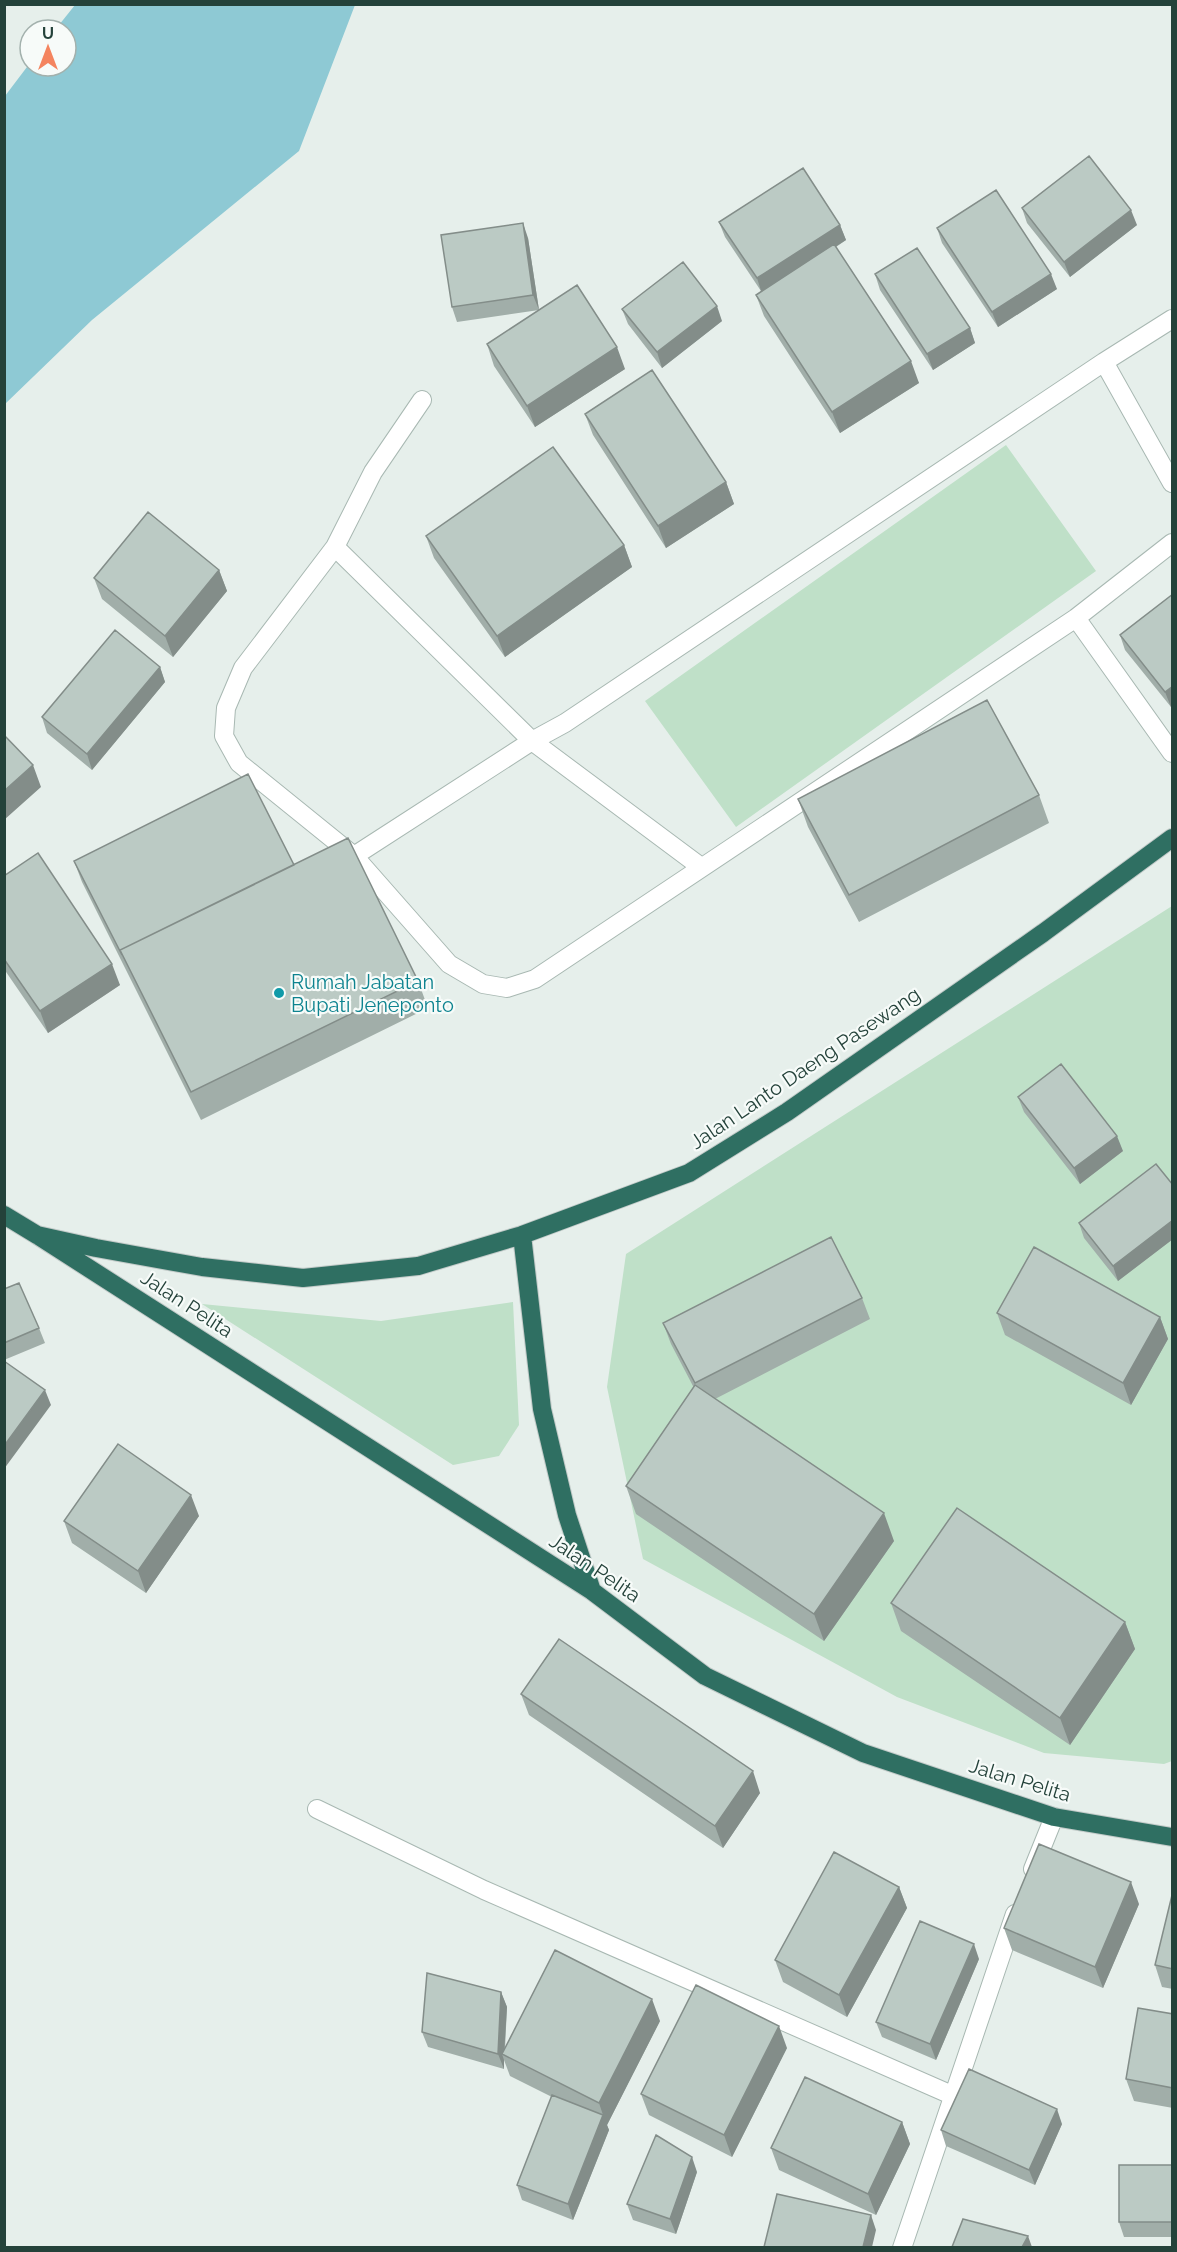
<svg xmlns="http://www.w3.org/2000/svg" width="1177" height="2252" viewBox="0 0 1177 2252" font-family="Raleway,sans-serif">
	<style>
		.green { fill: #bfe0c8 }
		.water { fill: #8ec9d4 }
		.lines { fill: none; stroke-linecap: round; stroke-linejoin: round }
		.street-casing { stroke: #a8b8b2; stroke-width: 20 }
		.highway-casing { stroke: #c2cac8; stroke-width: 20 }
		.street { stroke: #fff; stroke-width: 18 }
		.highway { stroke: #2f6f62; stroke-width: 18 }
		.wall { fill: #a1aea9 }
		.shaded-wall { fill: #838d89 }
		.building { fill: #bbcac4; stroke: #838d89; stroke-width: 1.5 }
		.culture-dot { fill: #0f9aa8; stroke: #f7fbf9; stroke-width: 2 }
		.labels { text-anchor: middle; stroke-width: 4.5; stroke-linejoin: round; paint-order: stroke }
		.culture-label { font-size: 20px; fill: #0d838f; stroke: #f7fbf9; text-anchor: start }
		.street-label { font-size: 20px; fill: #24423a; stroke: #f7fbf9 }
	</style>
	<rect width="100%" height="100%" fill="#e6efeb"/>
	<path class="green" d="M 1006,445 L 1096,571 L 736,827 L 645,701 Z
		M 1172,906 L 1172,1761 L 1164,1764 L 1044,1753 L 897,1697 L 643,1559 L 607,1387 L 626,1254 Z
		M 513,1302 L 519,1425 L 499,1456 L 453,1465 L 202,1304 L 381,1321 Z"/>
	<path class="water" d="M 75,5 L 355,5 L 299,151 L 92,320 L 5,404 L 5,96 L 30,63 L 30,66 L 66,66 L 66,30 L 55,30 Z"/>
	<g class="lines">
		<g class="street-casing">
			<path id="street" d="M 1172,319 L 1104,362 L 1172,483
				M 422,400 L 373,472 L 335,547 L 243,668 L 226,708 L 224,736 L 239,763 L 354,856 L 532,741 L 565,723 L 1104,362
				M 335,547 L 532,741 L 701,867
				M 1076,618 L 1172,753
				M 354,856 L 449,964 L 483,984 L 507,988 L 535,979 L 1076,618 L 1172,543
				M 317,1809 L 484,1890 L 954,2096
				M 1033,1869 L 1054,1817
				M 902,2248 L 1015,1914"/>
		</g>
		<g class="highway-casing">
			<path id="highway" d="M 4,1215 L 37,1235 L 96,1248 L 202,1267 L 303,1278 L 418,1266 L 522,1235 L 689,1173 L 787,1112 L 1043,933 L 1172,838
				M 37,1235 L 592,1591 L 705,1676 L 863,1753 L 1054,1817 L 1172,1837
				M 522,1235 L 542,1409 L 567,1515 L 592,1591"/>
		</g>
		<use href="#street" class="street"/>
		<use href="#highway" class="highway"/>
	</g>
	<path class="wall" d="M 1022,208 L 1137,225 L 1070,277 L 1027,223 Z
		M 719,222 L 840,225 L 846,240 L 836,247 L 919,383 L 840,433 L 764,316 L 756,295 L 761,291 L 725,237 Z
		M 937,228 L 1057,289 L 998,327 L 942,243 Z
		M 528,238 L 539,310 L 457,322 L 452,307 Z
		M 875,274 L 970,328 L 975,343 L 933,370 L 880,290 Z
		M 622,309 L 722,321 L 662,368 L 628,324 Z
		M 487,344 L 625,369 L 535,427 L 494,366 Z
		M 585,414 L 726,482 L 734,504 L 666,548 L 593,435 Z
		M 426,536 L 624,545 L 632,567 L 505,657 L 434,558 Z
		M 219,570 L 227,591 L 173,657 L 102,599 L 94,578 Z
		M 1173,594 L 1173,706 L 1171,707 L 1125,650 L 1120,635 Z
		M 160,667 L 165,682 L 92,770 L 47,733 L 42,717 Z
		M 1039,795 L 1049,823 L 859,922 L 808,827 L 798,799 Z
		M 74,861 L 294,865 L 418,981 L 428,1008 L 201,1120 L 82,882 Z
		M 4,876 L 120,985 L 48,1033 L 4,969 Z
		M 1018,1097 L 1123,1151 L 1080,1184 L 1024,1112 Z
		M 1173,1185 L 1173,1239 L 1118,1281 L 1084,1238 L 1079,1223 Z
		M 4,1289 L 39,1328 L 45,1343 L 4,1360 Z
		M 862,1298 L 870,1319 L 715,1399 L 894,1541 L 824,1641 L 636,1514 L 626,1486 L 694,1388 L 671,1344 L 663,1323 Z
		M 997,1313 L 1160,1317 L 1168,1339 L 1131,1405 L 1005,1335 Z
		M 199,1516 L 146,1593 L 72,1543 L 64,1521 Z
		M 891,1603 L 1125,1622 L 1135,1649 L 1070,1745 L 901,1631 Z
		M 521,1694 L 760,1793 L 723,1848 L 529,1715 Z
		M 899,1887 L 907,1908 L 847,2017 L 783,1982 L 775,1960 Z
		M 1173,1891 L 1173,1989 L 1162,1987 L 1155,1965 Z
		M 1139,1904 L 1103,1988 L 1012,1950 L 1004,1928 Z
		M 979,1959 L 936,2060 L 882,2037 L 876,2022 Z
		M 501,1992 L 507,2007 L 505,2049 L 660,2021 L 607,2125 L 609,2130 L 573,2220 L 522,2200 L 517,2185 L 552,2097 L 510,2076 L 504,2060 L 504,2069 L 428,2047 L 422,2032 Z
		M 1173,2014 L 1173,2108 L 1134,2101 L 1126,2079 Z
		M 787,2048 L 732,2157 L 649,2115 L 641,2094 Z
		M 902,2122 L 910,2144 L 876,2215 L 779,2170 L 771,2148 Z
		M 1062,2124 L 1035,2185 L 946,2146 L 941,2130 Z
		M 1173,2165 L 1173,2237 L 1124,2237 L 1119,2222 Z
		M 697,2172 L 676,2234 L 633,2220 L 627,2204 Z"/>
	<path class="shaded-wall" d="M 1131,210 L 1137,225 L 1070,277 L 1064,262 Z
		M 523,223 L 528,238 L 539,310 L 533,295 Z
		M 840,225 L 846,240 L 762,294 L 757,278 Z
		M 1051,274 L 1057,289 L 998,327 L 992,312 Z
		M 717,306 L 722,321 L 662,368 L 657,352 Z
		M 970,328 L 975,343 L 933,370 L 927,354 Z
		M 617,347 L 625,369 L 535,427 L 527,406 Z
		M 911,361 L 919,383 L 840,433 L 832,412 Z
		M 726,482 L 734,504 L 666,548 L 658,526 Z
		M 624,545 L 632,567 L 505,657 L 497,636 Z
		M 219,570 L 227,591 L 173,657 L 165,636 Z
		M 160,667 L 165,682 L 92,770 L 87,754 Z
		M 1173,686 L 1173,706 L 1171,707 L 1165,692 Z
		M 33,765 L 41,787 L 4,820 L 4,791 Z
		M 112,964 L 120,985 L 48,1033 L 40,1011 Z
		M 1117,1136 L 1123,1151 L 1080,1184 L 1074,1168 Z
		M 1173,1220 L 1173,1239 L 1118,1281 L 1113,1266 Z
		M 1160,1317 L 1168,1339 L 1131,1405 L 1123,1383 Z
		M 45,1390 L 51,1405 L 4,1469 L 4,1446 Z
		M 191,1495 L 199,1516 L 146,1593 L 138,1571 Z
		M 884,1513 L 894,1541 L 824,1641 L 814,1614 Z
		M 1125,1622 L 1135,1649 L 1070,1745 L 1060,1718 Z
		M 753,1771 L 760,1793 L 723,1848 L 715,1826 Z
		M 1131,1882 L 1139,1904 L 1103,1988 L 1095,1967 Z
		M 899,1887 L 907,1908 L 847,2017 L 839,1995 Z
		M 974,1944 L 979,1959 L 936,2060 L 930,2044 Z
		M 501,1992 L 507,2007 L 504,2055 L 502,2054 L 504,2060 L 504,2069 L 498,2054 Z
		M 652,1999 L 660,2021 L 607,2125 L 609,2130 L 573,2220 L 568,2204 L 603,2115 L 599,2103 Z
		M 779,2026 L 787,2048 L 732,2157 L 724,2135 Z
		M 1057,2109 L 1062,2124 L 1035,2185 L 1029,2170 Z
		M 902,2122 L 910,2144 L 876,2215 L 868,2194 Z
		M 692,2157 L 697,2172 L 676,2234 L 670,2219 Z
		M 871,2215 L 876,2230 L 872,2247 L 863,2247 Z
		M 1028,2236 L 1032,2247 L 1022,2247 Z"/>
	<path class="building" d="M 1089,156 L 1131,210 L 1064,262 L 1022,208 Z
		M 803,168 L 840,225 L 757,278 L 719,222 Z
		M 996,190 L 1051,274 L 992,312 L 937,228 Z
		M 523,223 L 533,295 L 452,307 L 441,235 Z
		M 834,244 L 911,361 L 832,412 L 756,295 Z
		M 917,248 L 970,328 L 927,354 L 875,274 Z
		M 683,262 L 717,306 L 657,352 L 622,309 Z
		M 577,285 L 617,347 L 527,406 L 487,344 Z
		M 652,370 L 726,482 L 658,526 L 585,414 Z
		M 553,447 L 624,545 L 497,636 L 426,536 Z
		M 148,512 L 219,570 L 165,636 L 94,578 Z
		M 1173,594 L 1173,686 L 1165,692 L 1120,635 Z
		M 115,630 L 160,667 L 87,754 L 42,717 Z
		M 987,700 L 1039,795 L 849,895 L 798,799 Z
		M 4,735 L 33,765 L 4,791 Z
		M 248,774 L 294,865 L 120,950 L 122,955 L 74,861 Z
		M 348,838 L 418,981 L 191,1092 L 120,950 Z
		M 38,853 L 112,964 L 40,1011 L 4,959 L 4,876 Z
		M 1061,1064 L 1117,1136 L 1074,1168 L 1018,1097 Z
		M 1156,1164 L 1173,1185 L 1173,1220 L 1113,1266 L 1079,1223 Z
		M 831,1237 L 862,1298 L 695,1383 L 663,1323 Z
		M 1034,1247 L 1160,1317 L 1123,1383 L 997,1313 Z
		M 19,1283 L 39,1328 L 4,1343 L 4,1289 Z
		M 4,1361 L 45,1390 L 4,1446 Z
		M 695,1385 L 884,1513 L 814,1614 L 626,1486 Z
		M 118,1444 L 191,1495 L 138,1571 L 64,1521 Z
		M 957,1508 L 1125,1622 L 1060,1718 L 891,1603 Z
		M 559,1639 L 753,1771 L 715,1826 L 521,1694 Z
		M 1039,1844 L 1131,1882 L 1095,1967 L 1004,1928 Z
		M 834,1852 L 899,1887 L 839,1995 L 775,1960 Z
		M 1173,1891 L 1173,1969 L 1155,1965 Z
		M 920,1921 L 974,1944 L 930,2044 L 876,2022 Z
		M 555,1950 L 652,1999 L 599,2103 L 502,2054 Z
		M 427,1973 L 501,1992 L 498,2054 L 422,2032 Z
		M 696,1985 L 779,2026 L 724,2135 L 641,2094 Z
		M 1138,2008 L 1173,2014 L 1173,2088 L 1126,2079 Z
		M 969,2069 L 1057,2109 L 1029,2170 L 941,2130 Z
		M 805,2077 L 902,2122 L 868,2194 L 771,2148 Z
		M 552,2095 L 603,2115 L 568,2204 L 517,2185 Z
		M 656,2135 L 692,2157 L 670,2219 L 627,2204 Z
		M 1119,2165 L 1173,2165 L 1173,2222 L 1119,2222 Z
		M 777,2194 L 871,2215 L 863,2247 L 764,2247 Z
		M 963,2219 L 1028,2236 L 1022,2247 L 952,2247 Z"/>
	<circle class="culture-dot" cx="279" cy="993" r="6"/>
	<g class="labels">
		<g class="culture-label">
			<text x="291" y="989">Rumah Jabatan<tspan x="291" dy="23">Bupati Jeneponto</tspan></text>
		</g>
		<g class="street-label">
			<text transform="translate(805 1068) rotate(-34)" y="7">Jalan Lanto Daeng Pasewang</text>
			<text transform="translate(187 1304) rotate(33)" y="7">Jalan Pelita</text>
			<text transform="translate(595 1568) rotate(34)" y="7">Jalan Pelita</text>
			<text transform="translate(1020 1780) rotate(17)" y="7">Jalan Pelita</text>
		</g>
	</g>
	<rect width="1177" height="2252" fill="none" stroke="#24423a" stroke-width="12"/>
	<g transform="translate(48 48)"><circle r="28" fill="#f7fbf9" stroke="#a3b1ad" stroke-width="1.5"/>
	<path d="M0-4.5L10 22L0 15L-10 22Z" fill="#f4845f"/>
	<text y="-9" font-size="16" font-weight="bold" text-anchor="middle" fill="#24423a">U</text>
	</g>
</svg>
